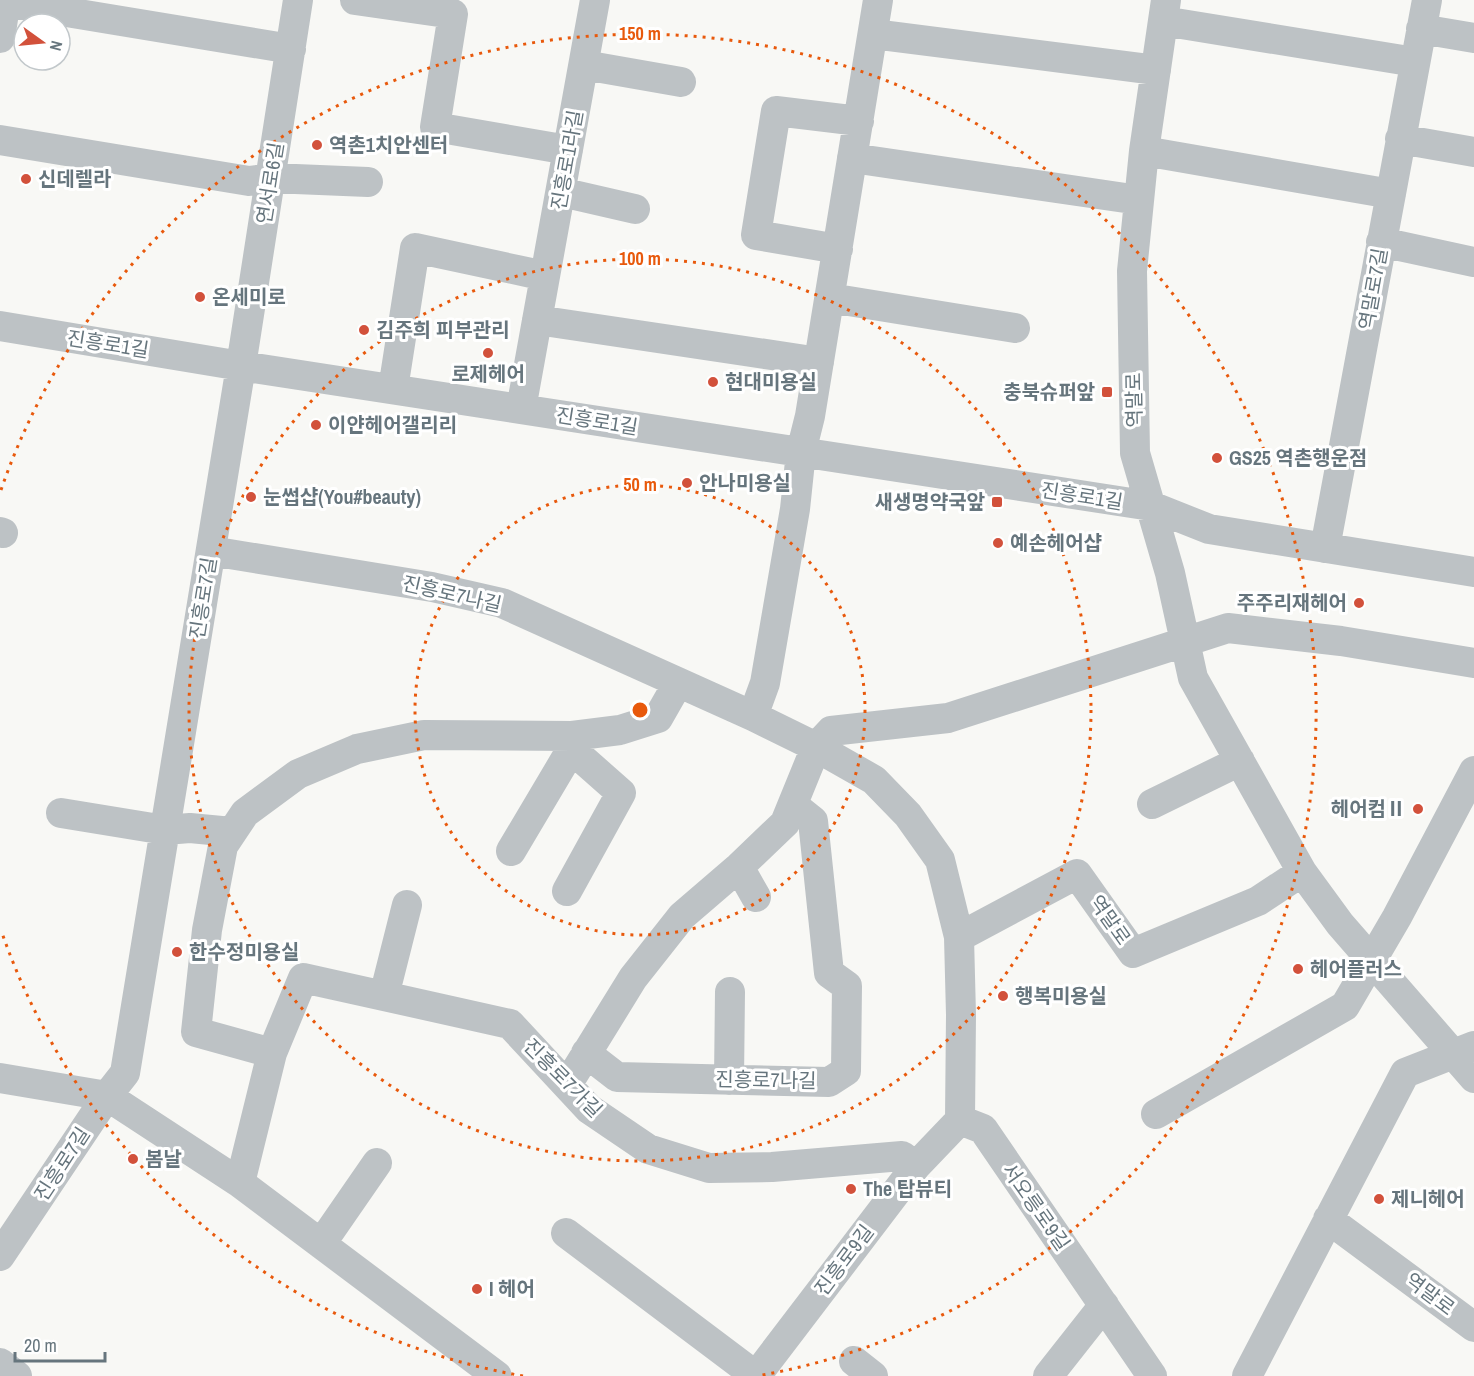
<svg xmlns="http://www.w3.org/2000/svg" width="1474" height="1376" viewBox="0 0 1474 1376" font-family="'Archivo Narrow','Noto Sans KR',sans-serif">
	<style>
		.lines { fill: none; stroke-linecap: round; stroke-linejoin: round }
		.minor { stroke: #bdc2c5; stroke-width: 30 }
		.ring { fill: none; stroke: #e8590c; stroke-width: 3; stroke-dasharray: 3 6 }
		.poi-dot { fill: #d2513b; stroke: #fff; stroke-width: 2 }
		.labels { text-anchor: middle; stroke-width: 6; stroke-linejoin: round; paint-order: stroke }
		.poi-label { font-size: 20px; font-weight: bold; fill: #66757d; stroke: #fff; text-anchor: start }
		.street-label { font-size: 20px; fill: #66757d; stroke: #fff }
		.centre { fill: #e8590c; stroke: #fff; stroke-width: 3 }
		.ring-label { font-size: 18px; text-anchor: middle; font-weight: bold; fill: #e8590c; stroke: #fff; stroke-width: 6; stroke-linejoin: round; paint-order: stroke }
	</style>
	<rect width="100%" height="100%" fill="#f8f8f5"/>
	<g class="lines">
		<path class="minor" d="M 355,0 L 453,14 L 435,127 L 568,150
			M 1166,0 L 1144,151 L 1132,271 L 1135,453 L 1170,573 L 1193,678 L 1302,872 L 1340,924 L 1474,1078
			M 6,2 L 291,49
			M 1163,21 L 1415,62
			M 1421,29 L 1474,38
			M 873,34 L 1156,70
			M 0,38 L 6,0
			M 584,65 L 681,82
			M 1400,139 L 1474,152
			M 0,140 L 249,181 L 271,178 L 368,182
			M 1144,151 L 1391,194
			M 852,158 L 1139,200
			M 561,192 L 635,209
			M 1381,242 L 1474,262
			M 838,249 L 756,235 L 776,111 L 859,121
			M 830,298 L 1015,328
			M 537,320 L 819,362
			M 0,326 L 241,366 L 1151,506 L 1209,529 L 1474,572
			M 393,389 L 415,248 L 545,276
			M 521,409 L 595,0
			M 0,532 L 3,533
			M 1325,548 L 1427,0
			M 211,551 L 432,587 L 502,603 L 753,716 L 816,747 L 874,780 L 908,815 L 940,860 L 959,937 L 961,1015 L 960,1120
			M 753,716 L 765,683 L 795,509 L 801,452 L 810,416 L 878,0
			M 1152,804 L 1240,761
			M 61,813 L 165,830 L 190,828 L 232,832
			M 511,851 L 568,755 L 572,736
			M 739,867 L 756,897
			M 567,891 L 621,793 L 578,755 L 572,736
			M 959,937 L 1077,874 L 1133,953 L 1258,901 L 1302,872
			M 384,996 L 407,905
			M 272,1053 L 196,1032 L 207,930 L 223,846 L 245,813 L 298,774 L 357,749 L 424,735 L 572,736 L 620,730 L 658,718 L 678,683
			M 586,1053 L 617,1077 L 829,1082 L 846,1071 L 847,986 L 829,973 L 813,821 L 793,805
			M 0,1078 L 107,1096 L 240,1183 L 497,1376
			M 729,1080 L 730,992
			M 567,1085 L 633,978 L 682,916 L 739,867 L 785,823 L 816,747 L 831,731 L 948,718 L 1228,628 L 1341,641 L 1474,663
			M 1156,1114 L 1345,1006 L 1397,917 L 1474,771
			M 960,1120 L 983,1129 L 1152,1376
			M 240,1183 L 272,1053 L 303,978 L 510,1024 L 589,1109 L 648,1149 L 709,1168 L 772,1167 L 902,1156 L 916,1166
			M 1328,1219 L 1474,1327
			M 566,1233 L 756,1376 L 916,1166 L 960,1120
			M 321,1244 L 377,1163
			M 0,1256 L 107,1096 L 125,1073 L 241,366 L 298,0
			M 854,1361 L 873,1376
			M 0,1363 L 17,1376
			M 1048,1376 L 1104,1305
			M 1247,1376 L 1405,1073 L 1474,1046"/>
	</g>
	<g class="ring">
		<circle cx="640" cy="710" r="225"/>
		<circle cx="640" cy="710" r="451"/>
		<path d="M523 1376A676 676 0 0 1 1 930M1 490A676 676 0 1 1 757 1376"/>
	</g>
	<g class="poi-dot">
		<circle cx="317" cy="145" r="6"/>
		<circle cx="26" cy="179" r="6"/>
		<circle cx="200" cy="297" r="6"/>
		<circle cx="364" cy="330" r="6"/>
		<circle cx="488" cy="353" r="6"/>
		<circle cx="713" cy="382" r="6"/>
		<rect x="1101" y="386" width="12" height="12" rx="3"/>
		<circle cx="316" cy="425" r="6"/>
		<circle cx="1217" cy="458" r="6"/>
		<circle cx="687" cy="483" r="6"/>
		<circle cx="251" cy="497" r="6"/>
		<rect x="991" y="496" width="12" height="12" rx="3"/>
		<circle cx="998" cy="543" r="6"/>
		<circle cx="1359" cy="603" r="6"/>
		<circle cx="1418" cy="809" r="6"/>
		<circle cx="177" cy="952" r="6"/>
		<circle cx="1298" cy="969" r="6"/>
		<circle cx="1003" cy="996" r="6"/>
		<circle cx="133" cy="1159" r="6"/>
		<circle cx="851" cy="1189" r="6"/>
		<circle cx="1379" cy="1199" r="6"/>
		<circle cx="477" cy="1289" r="6"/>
	</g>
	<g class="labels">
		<g class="poi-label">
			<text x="329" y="152">역촌1치안센터</text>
			<text x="38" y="186">신데렐라</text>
			<text x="212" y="304">온세미로</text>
			<text x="376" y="337">김주희 피부관리</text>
			<text x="488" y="381" text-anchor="middle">로제헤어</text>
			<text x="725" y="389">현대미용실</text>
			<text x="1095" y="399" text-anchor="end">충북슈퍼앞</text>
			<text x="328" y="432">이얀헤어갤리리</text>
			<text x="1229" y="465">GS25 역촌행운점</text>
			<text x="699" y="490">안나미용실</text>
			<text x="263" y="504">눈썹샵(You#beauty)</text>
			<text x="985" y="509" text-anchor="end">새생명약국앞</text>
			<text x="1010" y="550">예손헤어샵</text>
			<text x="1347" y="610" text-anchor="end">주주리재헤어</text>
			<text x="1406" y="816" text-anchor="end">헤어컴Ⅱ</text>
			<text x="189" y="959">한수정미용실</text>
			<text x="1310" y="976">헤어플러스</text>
			<text x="1015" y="1003">행복미용실</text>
			<text x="145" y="1166">봄날</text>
			<text x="863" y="1196">The 탑뷰티</text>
			<text x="1391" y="1206">제니헤어</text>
			<text x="489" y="1296">I 헤어</text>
		</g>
		<g class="street-label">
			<text transform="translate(567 160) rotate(-80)" y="7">진흥로1라길</text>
			<text transform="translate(270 183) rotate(-81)" y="7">연서로6길</text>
			<text transform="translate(1373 289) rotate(-80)" y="7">역말로7길</text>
			<text transform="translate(108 344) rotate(9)" y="7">진흥로1길</text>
			<text transform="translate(1134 400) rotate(-91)" y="7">역말로</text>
			<text transform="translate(597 421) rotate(9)" y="7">진흥로1길</text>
			<text transform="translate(1082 496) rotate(9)" y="7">진흥로1길</text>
			<text transform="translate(452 594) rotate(13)" y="7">진흥로7나길</text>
			<text transform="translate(203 598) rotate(-81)" y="7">진흥로7길</text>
			<text transform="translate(1110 920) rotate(55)" y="7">역말로</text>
			<text transform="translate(563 1078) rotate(45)" y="7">진흥로7가길</text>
			<text transform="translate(766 1080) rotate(1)" y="7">진흥로7나길</text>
			<text transform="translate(62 1164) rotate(-57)" y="7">진흥로7길</text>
			<text transform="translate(1036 1207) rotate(55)" y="7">서오릉로9길</text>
			<text transform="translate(844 1260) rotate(-53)" y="7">진흥로9길</text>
			<text transform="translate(1430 1294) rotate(37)" y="7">역말로</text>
		</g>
	</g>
	<circle cx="640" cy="710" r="9" class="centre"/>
	<g class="ring-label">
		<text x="640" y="40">150 m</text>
		<text x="640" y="265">100 m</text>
		<text x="640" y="491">50 m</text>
	</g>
	<g transform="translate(42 42) rotate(105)"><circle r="28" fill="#ffffff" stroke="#c2c8cb" stroke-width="1.5"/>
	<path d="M0-4.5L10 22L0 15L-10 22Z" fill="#d2513b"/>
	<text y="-9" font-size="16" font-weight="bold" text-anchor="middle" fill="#66757d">N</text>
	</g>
	<path d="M15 1352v9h90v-9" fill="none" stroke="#66757d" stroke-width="3"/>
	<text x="24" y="1352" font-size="18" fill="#66757d" stroke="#ffffff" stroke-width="4.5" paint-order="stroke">20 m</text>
</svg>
